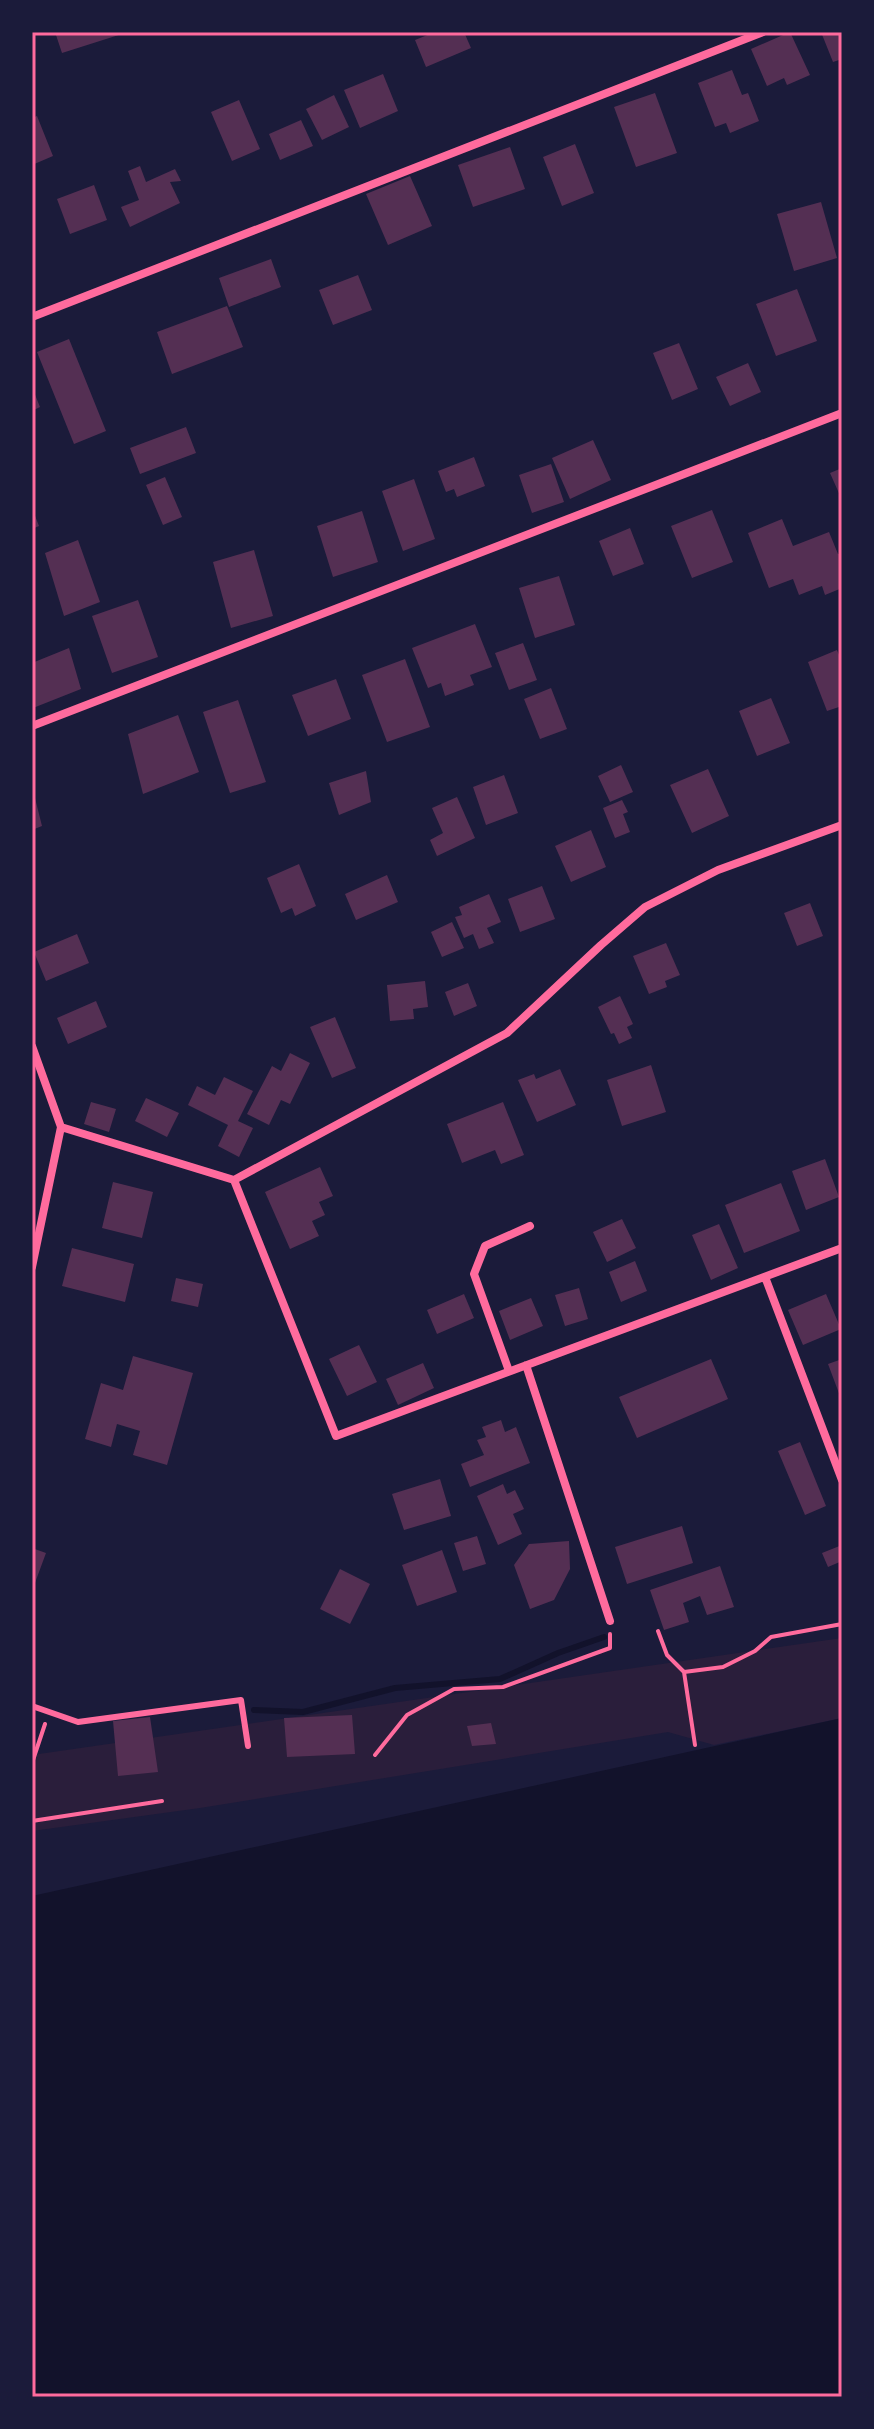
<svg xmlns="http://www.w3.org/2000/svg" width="874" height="2429" viewBox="0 0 874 2429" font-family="Quicksand,sans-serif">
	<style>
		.green { fill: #2a1e3b }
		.water { fill: #12122b }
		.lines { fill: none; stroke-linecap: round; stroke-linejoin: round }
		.stream { stroke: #12122b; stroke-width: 6 }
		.building { fill: #542f53 }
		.path { stroke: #ff6b9d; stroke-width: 4 }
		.service { stroke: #ff6b9d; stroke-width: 6 }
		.minor { stroke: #ff6b9d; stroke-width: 8 }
		.neatline { fill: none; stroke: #ff6b9d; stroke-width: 3 }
	</style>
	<rect width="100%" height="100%" fill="#1b1b3a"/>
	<path class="green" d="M 842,1638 L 842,1718 L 714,1745 L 668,1732 L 200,1808 L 32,1831 L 32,1755 Z"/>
	<path class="water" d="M 842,1718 L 842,2397 L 32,2397 L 32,1896 Z"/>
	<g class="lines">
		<path class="stream" d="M 254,1710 L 303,1712 L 395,1688 L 500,1679 L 558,1653 L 604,1637"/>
	</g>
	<path class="building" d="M 55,32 L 125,32 L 125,33 L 62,53 Z
		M 435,32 L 464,32 L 471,48 L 426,67 L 415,40 Z
		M 790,32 L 810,75 L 787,85 L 784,78 L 767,86 L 751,49 Z
		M 821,32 L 842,32 L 842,59 L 833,62 Z
		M 732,70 L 742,95 L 748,93 L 759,121 L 730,133 L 726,123 L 715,127 L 698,83 Z
		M 383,74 L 398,111 L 360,128 L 344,90 Z
		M 655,93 L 677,153 L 636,167 L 614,107 Z
		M 334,95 L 349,127 L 322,140 L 306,109 Z
		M 239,100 L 260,149 L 232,161 L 211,112 Z
		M 37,116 L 53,156 L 32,165 L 32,118 Z
		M 301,120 L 313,146 L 280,160 L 269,134 Z
		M 575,144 L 594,193 L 562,206 L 543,157 Z
		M 510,147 L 525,189 L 473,207 L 458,165 Z
		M 140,166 L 146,182 L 175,169 L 181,181 L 170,182 L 180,203 L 130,227 L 121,207 L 139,200 L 128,171 Z
		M 410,176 L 432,226 L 388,245 L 366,194 Z
		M 94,185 L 107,220 L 70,234 L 57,199 Z
		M 821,202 L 837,258 L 794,271 L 777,214 Z
		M 271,259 L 281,287 L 229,307 L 219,278 Z
		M 358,275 L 372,310 L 333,325 L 319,290 Z
		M 797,289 L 817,341 L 776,356 L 756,304 Z
		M 227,306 L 243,347 L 172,374 L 157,332 Z
		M 69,339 L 106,431 L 74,444 L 37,352 Z
		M 679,343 L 698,389 L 672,400 L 653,353 Z
		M 748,363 L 761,392 L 730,406 L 716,377 Z
		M 32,387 L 40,407 L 32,411 Z
		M 186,427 L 196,453 L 140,474 L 130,448 Z
		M 593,440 L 611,480 L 570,499 L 552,458 Z
		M 474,457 L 485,486 L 457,497 L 454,489 L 446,492 L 438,471 Z
		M 551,464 L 564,502 L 532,513 L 519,475 Z
		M 842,468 L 842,500 L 830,473 Z
		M 165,477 L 182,517 L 163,525 L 146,485 Z
		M 414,479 L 435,539 L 403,551 L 382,491 Z
		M 32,508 L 39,526 L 32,529 Z
		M 712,510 L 733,562 L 692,578 L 671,526 Z
		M 362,511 L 378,562 L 333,577 L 317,526 Z
		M 782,519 L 793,546 L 829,532 L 838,554 L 842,553 L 842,588 L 825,595 L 822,586 L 799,595 L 793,579 L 769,588 L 748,533 Z
		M 630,528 L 644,564 L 613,576 L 599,541 Z
		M 78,540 L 100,602 L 64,616 L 45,553 Z
		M 254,550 L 273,616 L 231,628 L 213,562 Z
		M 559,576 L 575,625 L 535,638 L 519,588 Z
		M 138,600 L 158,657 L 112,673 L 92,616 Z
		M 475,624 L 492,667 L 470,675 L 474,685 L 445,696 L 441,683 L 428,688 L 412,648 Z
		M 523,643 L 537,680 L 509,690 L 495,653 Z
		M 69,648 L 81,689 L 33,708 L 32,663 Z
		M 837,650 L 842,662 L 842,706 L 827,711 L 808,662 Z
		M 405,659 L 430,727 L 387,742 L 362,675 Z
		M 336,679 L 351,719 L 308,736 L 292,695 Z
		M 551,688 L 567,729 L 540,739 L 524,699 Z
		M 771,698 L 790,743 L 757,756 L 739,711 Z
		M 238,700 L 266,782 L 230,793 L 203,712 Z
		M 178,715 L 199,772 L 143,794 L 128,734 Z
		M 621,765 L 633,792 L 610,802 L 598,776 Z
		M 708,769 L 729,816 L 692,833 L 670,785 Z
		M 366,771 L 371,802 L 339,815 L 329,783 Z
		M 504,775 L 518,813 L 486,825 L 473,787 Z
		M 457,797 L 475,838 L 437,856 L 430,840 L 443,833 L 432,808 Z
		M 35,798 L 42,826 L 32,830 L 32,799 Z
		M 622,800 L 628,812 L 623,814 L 630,832 L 615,838 L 603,808 Z
		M 591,830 L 606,867 L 571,882 L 555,846 Z
		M 299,864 L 316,906 L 295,916 L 292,908 L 281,913 L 267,878 Z
		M 387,875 L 398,902 L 356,920 L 345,894 Z
		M 542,886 L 555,919 L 520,932 L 508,899 Z
		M 489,894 L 501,922 L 487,928 L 494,943 L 479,949 L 473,934 L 464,938 L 455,917 L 462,915 L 459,907 Z
		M 810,903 L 823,936 L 797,946 L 784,913 Z
		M 452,922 L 464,948 L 442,957 L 431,932 Z
		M 77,934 L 89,963 L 46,981 L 34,952 Z
		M 666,943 L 680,975 L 665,981 L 667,987 L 649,994 L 633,956 Z
		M 425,981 L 428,1007 L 413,1009 L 414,1019 L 390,1021 L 387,985 Z
		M 468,983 L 477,1006 L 454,1016 L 445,992 Z
		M 620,996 L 633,1024 L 627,1027 L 632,1038 L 619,1044 L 614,1033 L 611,1034 L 598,1007 Z
		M 96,1001 L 107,1027 L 68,1044 L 57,1018 Z
		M 335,1017 L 356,1068 L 332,1078 L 310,1027 Z
		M 290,1053 L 310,1063 L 290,1104 L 281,1100 L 269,1125 L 247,1114 L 272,1066 L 281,1071 Z
		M 651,1065 L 666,1112 L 622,1126 L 607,1080 Z
		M 560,1069 L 576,1105 L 537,1122 L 518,1080 L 534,1074 L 536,1079 Z
		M 224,1077 L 253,1091 L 238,1121 L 253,1128 L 239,1157 L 218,1146 L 228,1125 L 188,1105 L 197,1086 L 215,1095 Z
		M 146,1098 L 179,1113 L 167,1137 L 135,1121 Z
		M 91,1102 L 116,1109 L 109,1132 L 84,1124 Z
		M 503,1102 L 524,1155 L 501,1164 L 495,1150 L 462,1163 L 447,1124 Z
		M 825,1159 L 839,1197 L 806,1210 L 792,1171 Z
		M 320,1167 L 333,1196 L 319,1202 L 325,1215 L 312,1221 L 319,1236 L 290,1249 L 265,1192 Z
		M 113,1182 L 153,1192 L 142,1238 L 102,1228 Z
		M 781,1183 L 800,1231 L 744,1253 L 725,1205 Z
		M 622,1219 L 636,1248 L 607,1262 L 593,1232 Z
		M 719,1224 L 738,1268 L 711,1280 L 692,1235 Z
		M 72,1248 L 134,1264 L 125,1302 L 62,1286 Z
		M 635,1261 L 647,1291 L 621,1302 L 609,1272 Z
		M 176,1278 L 203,1284 L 198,1307 L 171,1301 Z
		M 579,1288 L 588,1319 L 565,1326 L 555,1295 Z
		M 464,1294 L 474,1318 L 437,1334 L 427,1310 Z
		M 826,1294 L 841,1329 L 803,1345 L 788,1310 Z
		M 531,1298 L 543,1326 L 510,1340 L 499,1311 Z
		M 359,1345 L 377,1382 L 347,1396 L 329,1359 Z
		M 133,1356 L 193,1373 L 167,1465 L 133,1455 L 140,1431 L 117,1424 L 111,1447 L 85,1439 L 101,1383 L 123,1390 Z
		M 711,1359 L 728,1399 L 637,1438 L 619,1397 Z
		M 842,1359 L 842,1395 L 840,1396 L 828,1364 Z
		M 423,1363 L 434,1388 L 398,1405 L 386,1379 Z
		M 501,1420 L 505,1432 L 516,1427 L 530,1463 L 470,1487 L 461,1464 L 484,1455 L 477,1440 L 486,1437 L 482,1427 Z
		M 800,1442 L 826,1506 L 805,1515 L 778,1451 Z
		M 440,1479 L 451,1516 L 404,1530 L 392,1494 Z
		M 503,1484 L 507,1494 L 515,1490 L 524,1509 L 513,1514 L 522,1534 L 498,1545 L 477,1496 Z
		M 682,1526 L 693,1563 L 627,1584 L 615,1547 Z
		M 477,1536 L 486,1564 L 463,1571 L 454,1543 Z
		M 569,1541 L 570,1569 L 554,1600 L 530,1609 L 514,1565 L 529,1544 Z
		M 842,1545 L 842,1561 L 828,1567 L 822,1553 Z
		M 32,1548 L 46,1553 L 32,1591 Z
		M 442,1550 L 457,1592 L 417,1606 L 402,1565 Z
		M 720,1566 L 734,1607 L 707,1615 L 700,1596 L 683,1603 L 689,1622 L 664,1630 L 650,1590 Z
		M 340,1569 L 370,1584 L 350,1624 L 320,1609 Z
		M 352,1715 L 355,1754 L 287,1757 L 284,1718 Z
		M 150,1717 L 158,1772 L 118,1776 L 113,1721 Z
		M 491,1723 L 496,1744 L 472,1746 L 467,1726 Z"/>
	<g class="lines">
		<path class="path" d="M 658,1631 L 667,1655 L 684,1672 L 723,1667 L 755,1651 L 771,1637 L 842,1624
			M 684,1672 L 695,1745
			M 375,1755 L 407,1715 L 454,1689 L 503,1687 L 610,1648 L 610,1634
			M 32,1763 L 45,1724
			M 32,1821 L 162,1801"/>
		<path class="service" d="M 32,1706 L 78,1722 L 241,1700 L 248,1746"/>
		<path class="minor" d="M 32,317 L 763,32
			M 32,726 L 842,413
			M 32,1046 L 61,1127 L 32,1267
			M 61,1127 L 234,1180 L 507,1033 L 601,945 L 645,907 L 718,870 L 842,825
			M 234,1180 L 336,1436 L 842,1248
			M 765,1277 L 842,1480
			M 526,1365 L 610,1621
			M 509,1371 L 474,1274 L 485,1246 L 530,1226"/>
	</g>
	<rect width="874" height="2429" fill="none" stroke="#1b1b3a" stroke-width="68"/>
	<rect x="34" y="34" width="806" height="2361" class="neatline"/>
</svg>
